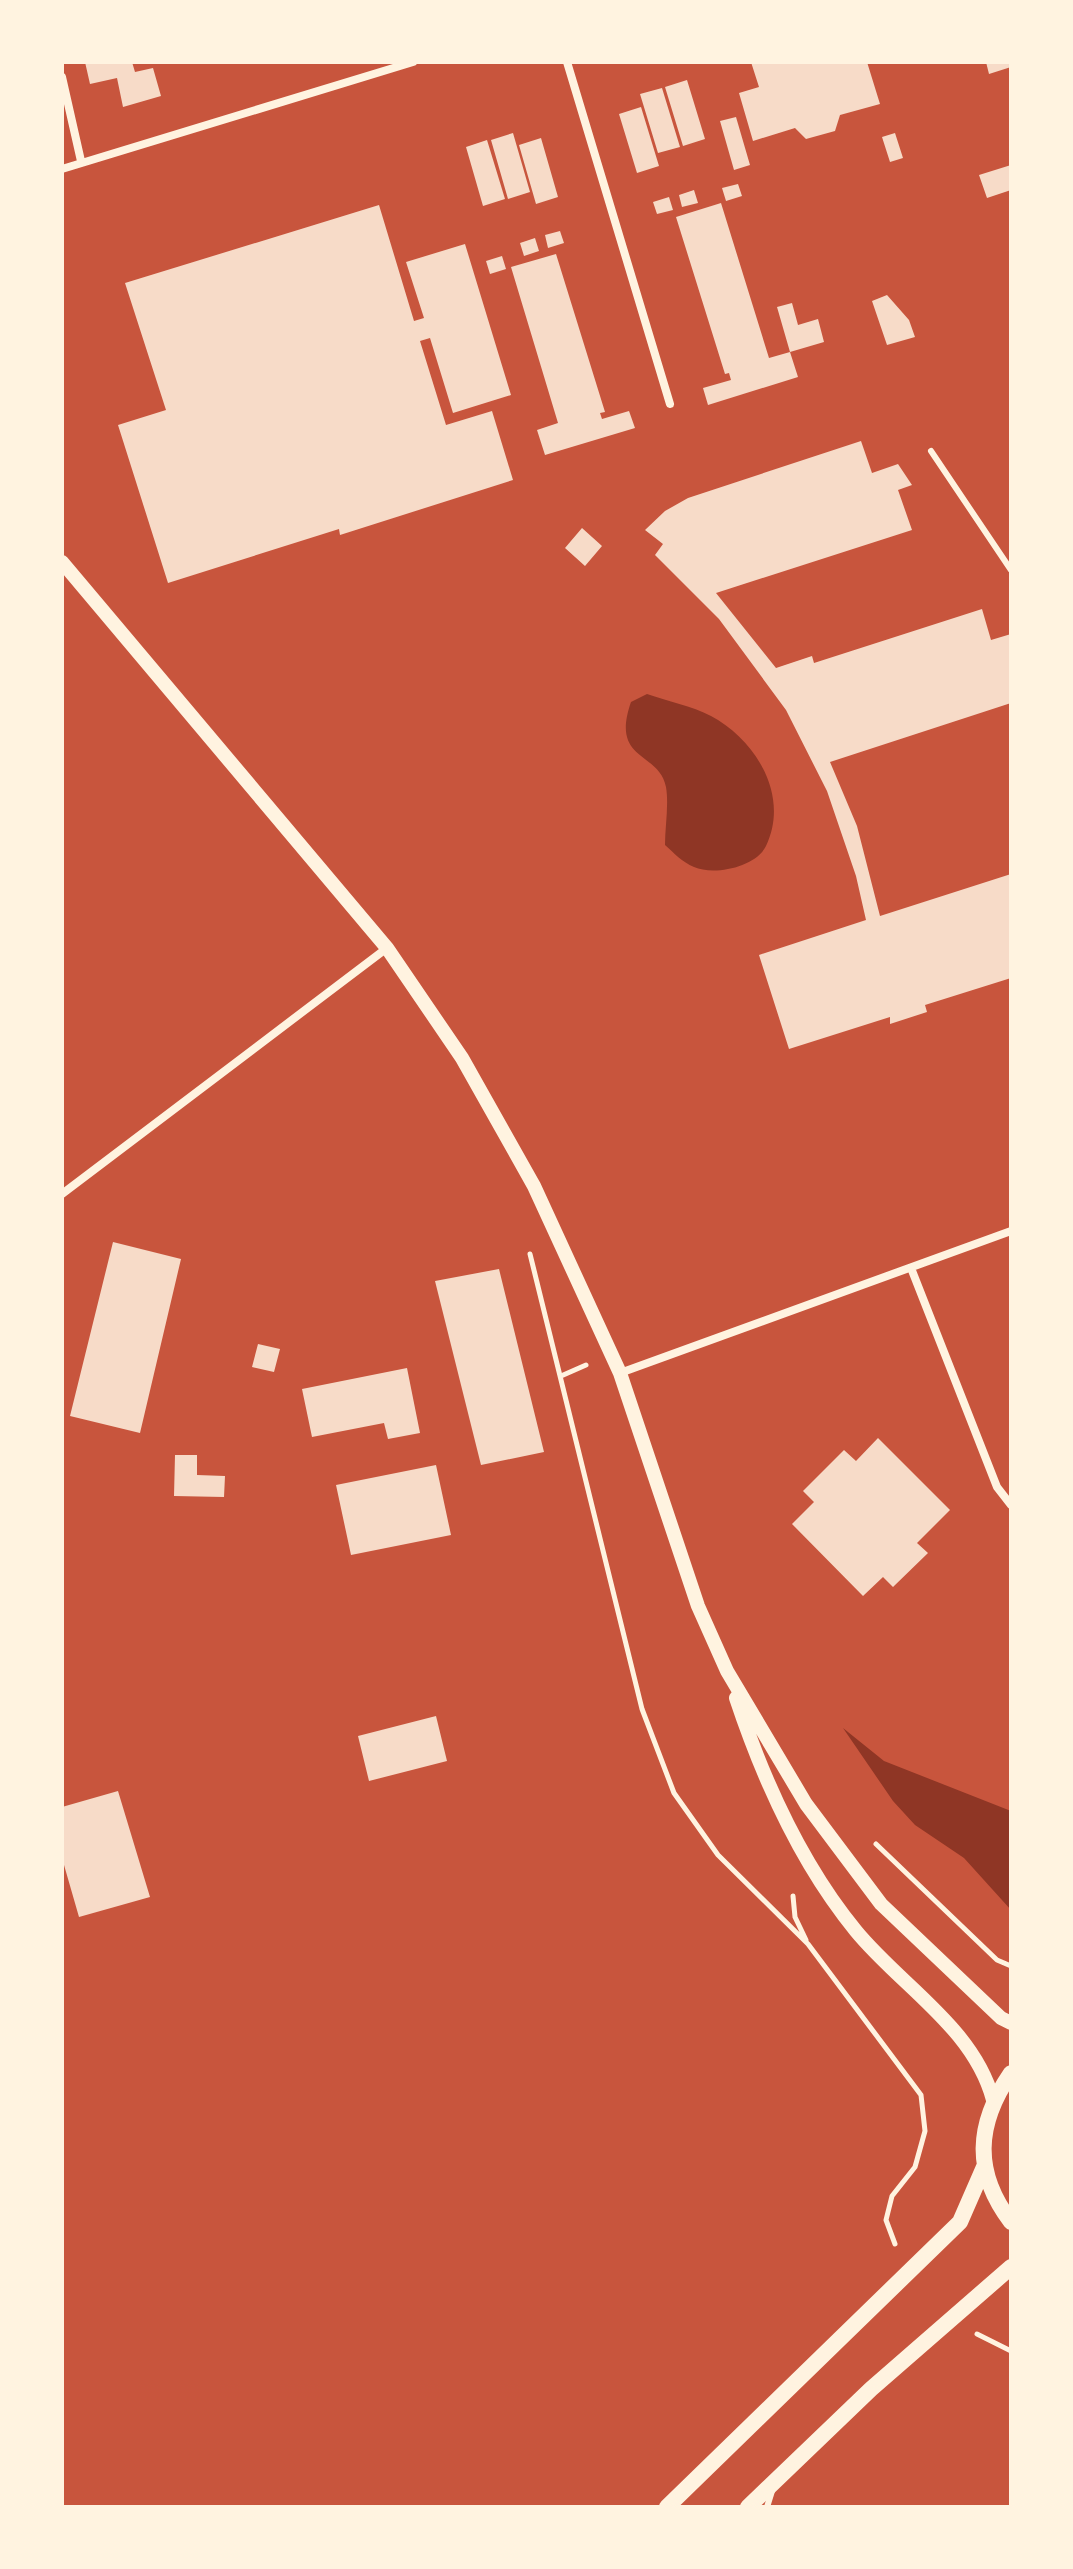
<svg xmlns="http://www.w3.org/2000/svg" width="1073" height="2569" viewBox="0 0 1073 2569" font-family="Rubik,sans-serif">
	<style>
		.water { fill: #8f3625 }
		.building { fill: #f7dbc8 }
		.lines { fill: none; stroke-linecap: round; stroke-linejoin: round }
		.path { stroke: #fff3e0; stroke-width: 5 }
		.service { stroke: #fff3e0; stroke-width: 6 }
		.minor { stroke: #fff3e0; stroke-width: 8 }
		.tertiary { stroke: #fff3e0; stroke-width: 14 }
		.secondary { stroke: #fff3e0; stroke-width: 16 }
	</style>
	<rect width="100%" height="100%" fill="#c8553d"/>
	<path class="water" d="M 647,694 C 667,701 692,706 711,716 C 756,740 790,796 766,846 C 756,867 714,876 694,867 C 682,862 674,853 665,845 C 665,827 669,805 666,787 C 659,751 610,762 631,702 Z
		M 843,1728 L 884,1761 L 1011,1811 L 1011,1910 L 964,1858 L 915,1825 L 893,1801 Z"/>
	<path class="building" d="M 85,62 L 132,62 L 135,72 L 153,68 L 161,96 L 123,107 L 117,78 L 90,84 Z
		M 751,62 L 867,62 L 880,104 L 840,115 L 835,131 L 806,139 L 795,128 L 753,141 L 739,93 L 759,87 Z
		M 986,62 L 1011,62 L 1011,67 L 989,74 Z
		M 687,80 L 705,139 L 683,146 L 665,87 Z
		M 662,88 L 680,147 L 658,153 L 640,94 Z
		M 641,107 L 659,166 L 637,173 L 619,114 Z
		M 736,117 L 750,165 L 734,170 L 720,121 Z
		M 513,133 L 530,192 L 508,199 L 491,140 Z
		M 895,133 L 903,158 L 890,162 L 882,137 Z
		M 541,138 L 558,197 L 536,204 L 519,145 Z
		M 487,140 L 505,199 L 483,206 L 466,147 Z
		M 1011,165 L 1011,190 L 987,198 L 979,175 Z
		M 738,184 L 742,196 L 726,201 L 722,188 Z
		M 694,190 L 698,203 L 682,207 L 679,195 Z
		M 669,197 L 673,210 L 657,214 L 653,202 Z
		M 721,203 L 769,358 L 790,352 L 798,377 L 708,405 L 703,388 L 731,380 L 729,373 L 725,374 L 676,217 Z
		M 379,205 L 414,321 L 424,318 L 406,262 L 465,244 L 511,395 L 453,413 L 430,338 L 420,341 L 446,425 L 492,411 L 513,480 L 340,535 L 339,529 L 168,583 L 118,425 L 166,410 L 125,283 Z
		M 560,231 L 564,243 L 548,248 L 545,235 Z
		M 535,238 L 539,251 L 524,256 L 520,243 Z
		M 556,254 L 605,412 L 600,413 L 602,419 L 629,411 L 635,428 L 545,455 L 537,430 L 558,423 L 511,267 Z
		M 502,256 L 506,269 L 490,274 L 486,261 Z
		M 887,295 L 909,320 L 915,337 L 887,345 L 872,301 Z
		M 792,303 L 798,325 L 818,319 L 824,342 L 790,352 L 777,307 Z
		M 861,441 L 872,473 L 898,464 L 912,485 L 898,490 L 912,530 L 716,593 L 776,668 L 812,656 L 814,663 L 982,609 L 991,640 L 1011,634 L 1011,703 L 830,762 L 857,826 L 880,916 L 1011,874 L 1011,978 L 925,1005 L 927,1012 L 890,1024 L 890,1017 L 789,1049 L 759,955 L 866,920 L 856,876 L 827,791 L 786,710 L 719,619 L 655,555 L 663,544 L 645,530 L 665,511 L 688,498 Z
		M 582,528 L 602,546 L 585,566 L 565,548 Z
		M 113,1242 L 181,1259 L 140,1433 L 70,1416 Z
		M 499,1269 L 544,1452 L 481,1465 L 435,1281 Z
		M 258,1344 L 280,1349 L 274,1372 L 252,1367 Z
		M 407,1368 L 420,1433 L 388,1439 L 384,1423 L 312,1437 L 302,1389 Z
		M 878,1438 L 950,1510 L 917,1543 L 928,1553 L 893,1587 L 883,1577 L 863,1596 L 792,1524 L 814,1502 L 803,1491 L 844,1450 L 856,1461 Z
		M 175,1455 L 197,1455 L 197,1475 L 225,1476 L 224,1497 L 174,1496 Z
		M 436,1465 L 451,1535 L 351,1555 L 336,1485 Z
		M 436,1716 L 447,1761 L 369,1781 L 358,1736 Z
		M 118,1791 L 150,1897 L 79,1917 L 62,1858 L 62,1807 Z"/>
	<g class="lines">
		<path class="path" d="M 530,1254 L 642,1709 L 674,1793 L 718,1855 L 808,1944 L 921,2095 L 925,2131 L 915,2167 L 892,2196 L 886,2220 L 895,2244
			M 561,1376 L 586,1365
			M 876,1844 L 997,1960 L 1011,1966
			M 793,1896 L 795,1917 L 806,1940
			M 977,2334 L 1011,2351"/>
		<path class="service" d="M 931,451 L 1011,570
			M 767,2507 L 772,2491"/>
		<path class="minor" d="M 567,62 L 670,404
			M 62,77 L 81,161
			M 62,169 L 413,62
			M 62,1194 L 387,948
			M 911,1268 L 997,1487 L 1011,1505
			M 620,1373 L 1011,1231"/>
		<path class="tertiary" d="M 62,562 L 387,948 L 462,1058 L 534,1186 L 620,1373 L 698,1606 L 727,1671 L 806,1804 L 881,1904 L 1001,2018 L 1011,2023
			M 736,1698 C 763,1779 801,1864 856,1931 C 901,1986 974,2028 993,2100"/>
		<path class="secondary" d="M 1011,2073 C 976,2124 973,2172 1011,2222
			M 667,2507 L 960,2222 L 984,2167
			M 748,2507 L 871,2389 L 1011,2267"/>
	</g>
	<rect width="1073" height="2569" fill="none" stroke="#fff3e0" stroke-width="128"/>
</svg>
